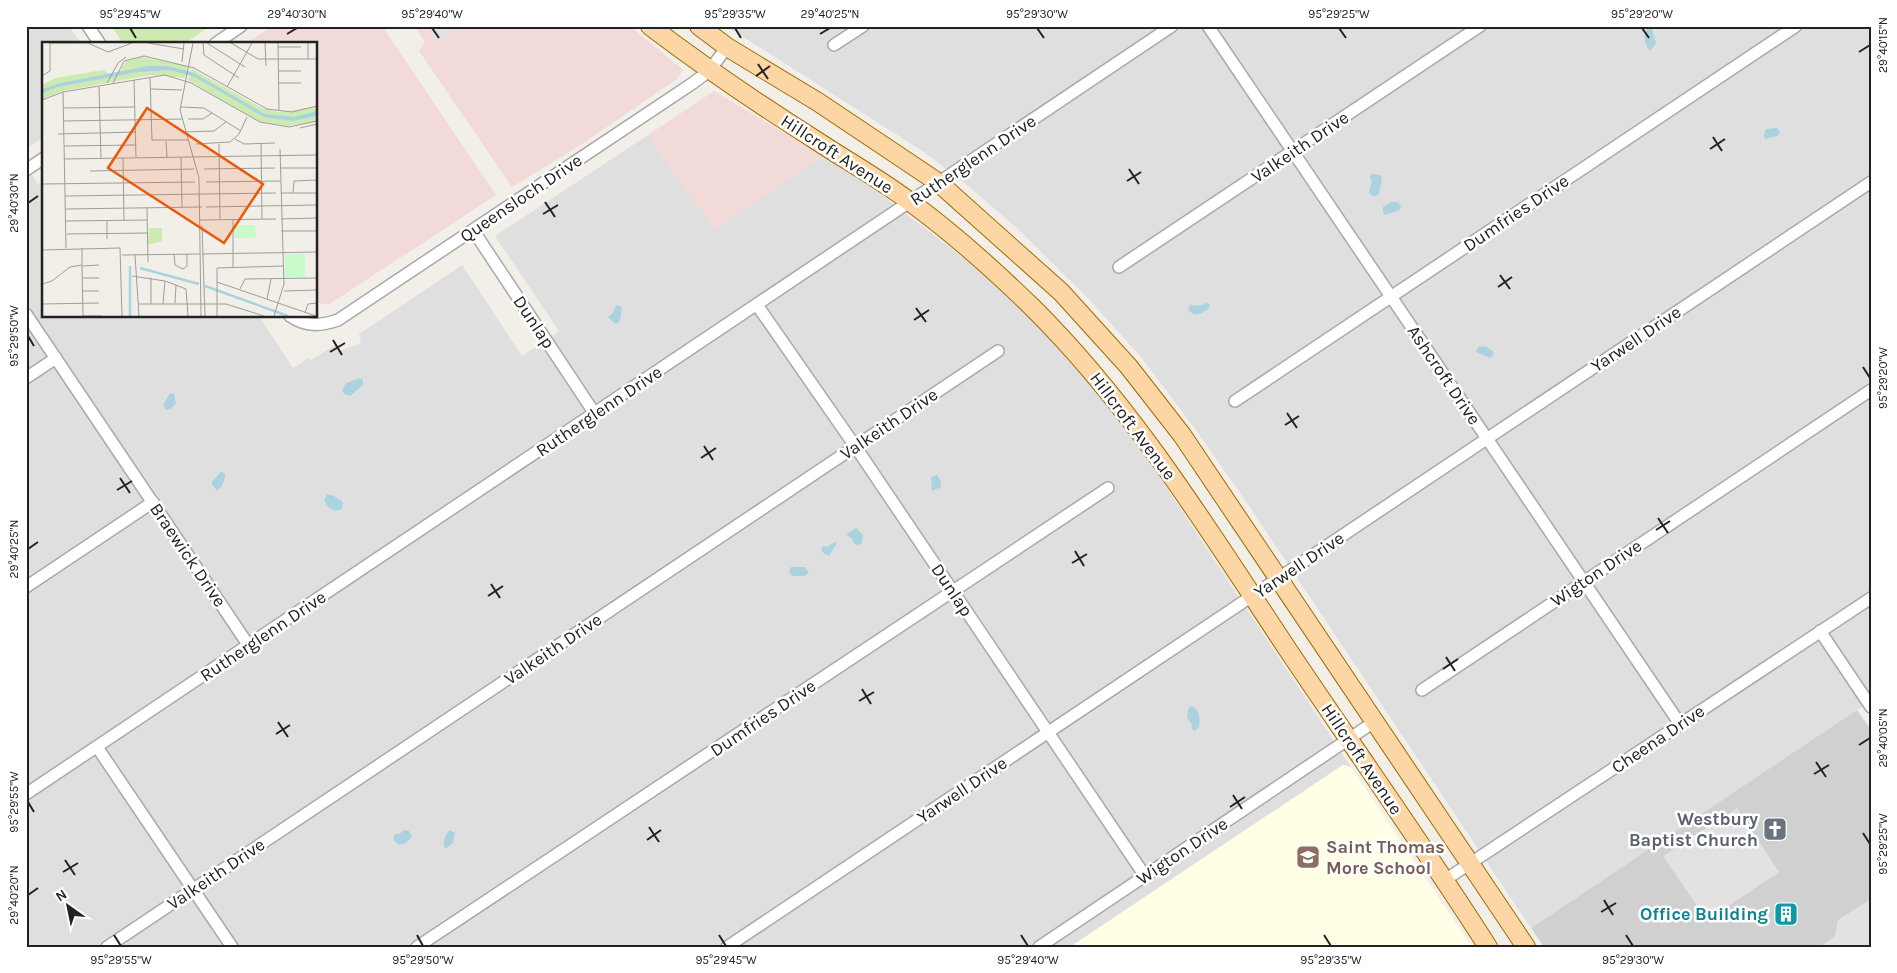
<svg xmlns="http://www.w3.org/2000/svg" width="1897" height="973" viewBox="0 0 1897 973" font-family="Karla,sans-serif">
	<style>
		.residential { fill: #e0dfdf }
		.commercial { fill: #f2dad9 }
		.education { fill: #ffffe5 }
		.religious { fill: #d0d0d0 }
		.grass { fill: #cdebb0 }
		.parking { fill: #e2e2e2 }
		.water { fill: #aad3df }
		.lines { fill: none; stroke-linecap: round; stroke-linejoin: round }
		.minor-casing { stroke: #a9a9a9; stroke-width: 14 }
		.primary-casing { stroke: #a06b00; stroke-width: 20 }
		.minor { stroke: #fff; stroke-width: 11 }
		.primary { stroke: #fcd6a4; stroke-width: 18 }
		.ticks { fill: none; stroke: #222; stroke-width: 2 }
		.labels { text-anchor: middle; stroke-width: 5; stroke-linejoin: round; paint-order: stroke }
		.street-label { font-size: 18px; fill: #222; stroke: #fff }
		.worship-label { font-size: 18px; font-weight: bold; fill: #5b616d; stroke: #fff; text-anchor: end }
		.education-label { font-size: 18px; font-weight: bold; fill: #785e54; stroke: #fff; text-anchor: start }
		.culture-label { font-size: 18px; font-weight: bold; fill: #0d838f; stroke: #fff; text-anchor: end }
		.inset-river { fill: none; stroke: #aad3df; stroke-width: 2.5 }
		.inset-road { fill: none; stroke: #9f9d99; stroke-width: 1 }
		.view { fill: #e8590c; fill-opacity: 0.15; stroke: #e8590c; stroke-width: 2.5 }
		.inset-edge { fill: none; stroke: #222; stroke-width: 2.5 }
		.neatline { fill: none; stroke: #222; stroke-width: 2 }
		.ticks-label { font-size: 12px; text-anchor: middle; fill: #222 }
	</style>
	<rect width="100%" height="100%" fill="#f2efe9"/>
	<path class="residential" d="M 26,26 L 69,26 L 81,44 L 44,44 L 44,137 L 26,149 Z
		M 726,26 L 1871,26 L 1871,701 L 1531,928 L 1243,497 L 1196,430 L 1141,357 L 1087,297 L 1019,230 L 973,190 L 927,154 Z
		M 648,135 L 714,229 L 823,156 L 882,195 L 971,264 L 1035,323 L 1094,390 L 1147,458 L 1351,767 L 1343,765 L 1070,947 L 26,947 L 26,167 L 38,184 L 44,180 L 44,316 L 259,316 L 293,368 L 309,358 L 311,360 L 335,345 L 340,351 L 361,343 L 359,334 L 462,265 L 522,356 L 559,331 L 495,236 Z"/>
	<path class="commercial" d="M 272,26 L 382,26 L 496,195 L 328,305 L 316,302 L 316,44 L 245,44 Z
		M 414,26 L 630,26 L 683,70 L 677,79 L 582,144 L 512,187 L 419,51 L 425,42 Z
		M 714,91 L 823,156 L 714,230 L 648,135 Z"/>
	<path class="education" d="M 1343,765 L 1351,767 L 1472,947 L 1070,947 Z"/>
	<path class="religious" d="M 1857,710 L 1871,730 L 1871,947 L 1544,947 L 1531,928 Z"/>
	<path class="grass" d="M 112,26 L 210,26 L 184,44 L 123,44 Z"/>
	<path class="parking" d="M 440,26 L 459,26 L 437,41 L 431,33 Z
		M 1737,808 L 1779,872 L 1721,911 L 1702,913 L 1663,856 Z
		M 1871,899 L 1871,947 L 1820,947 L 1835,936 L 1838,920 Z"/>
	<path class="water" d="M 1648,28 L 1652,29 L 1656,43 L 1650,51 C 1644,44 1643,35 1648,28 Z
		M 1777,128 L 1780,132 L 1778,136 L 1765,139 L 1764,135 L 1766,129 Z
		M 1373,174 L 1380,175 L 1382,178 L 1379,194 L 1376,196 L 1372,196 L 1369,193 L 1372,180 L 1370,179 L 1370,176 Z
		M 1391,202 L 1398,202 L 1401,206 L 1400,210 L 1385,215 L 1383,212 L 1383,207 Z
		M 1207,303 L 1210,305 L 1209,308 C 1202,313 1197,318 1189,311 L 1188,308 L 1191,305 L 1198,306 Z
		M 616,305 L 620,306 L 622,309 L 620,321 L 617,324 L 614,323 L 608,317 L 613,313 Z
		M 1485,346 L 1493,351 L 1494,354 L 1490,358 L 1476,352 L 1478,347 Z
		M 360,378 L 363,380 L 363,385 L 350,396 L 344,394 L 342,390 L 346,383 Z
		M 170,393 L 174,394 L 176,403 L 171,409 L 166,410 L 163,405 Z
		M 221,472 L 225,473 C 226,478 222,488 217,491 L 211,483 Z
		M 937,475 L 941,481 L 941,487 L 932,491 L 931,477 Z
		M 327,494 L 334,496 L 343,502 L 342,509 L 335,511 L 328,507 L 324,500 Z
		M 856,528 L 863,535 L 862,543 L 858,545 L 854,544 L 852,539 L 846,534 Z
		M 834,542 L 837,543 L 829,556 L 822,552 L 822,547 L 829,546 Z
		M 791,567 L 805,567 L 809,573 L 804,576 L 792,576 L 789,571 Z
		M 1192,706 C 1200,711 1200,718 1199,727 L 1194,731 L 1192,729 L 1191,723 L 1187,718 L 1188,709 Z
		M 405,830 L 409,831 L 412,837 L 406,843 L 399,845 L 393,839 L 395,834 L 399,834 Z
		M 450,830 L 455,833 L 453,843 L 445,849 C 442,843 445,834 450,830 Z"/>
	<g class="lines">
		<g class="minor-casing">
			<path id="minor" d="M 88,26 L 100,44
				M 1208,26 L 1680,724
				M 215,44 L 241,26
				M 834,45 L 863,26
				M 26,170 L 44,158
				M 473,230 L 595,414
				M 1119,267 L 1480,26
				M 757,305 L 855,446 L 1145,876
				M 26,314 L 249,646
				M 290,316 C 306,327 321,326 338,320 L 693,83 L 709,71 L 727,47
				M 26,378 L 56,358
				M 1235,401 L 1796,26
				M 26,587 L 153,502
				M 1820,631 L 1871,707
				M 1422,690 L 1871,390
				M 97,747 L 232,947
				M 26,794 L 1172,26
				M 1445,880 L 1871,598
				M 107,947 L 998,351
				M 417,947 L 1108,488
				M 727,947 L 1871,182
				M 1039,947 L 1374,722"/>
		</g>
		<g class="primary-casing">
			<path id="primary" d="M 650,26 C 704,67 760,105 817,141 C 849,162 883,181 913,204 C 955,235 995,271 1032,307 C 1133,407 1208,529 1286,647 C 1353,747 1423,845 1488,947
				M 699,26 L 727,47 L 818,102 L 939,183 L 1061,292 L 1129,367 L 1182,435 L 1526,947"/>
		</g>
		<use href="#minor" class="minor"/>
		<use href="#primary" class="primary"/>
	</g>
	<path class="ticks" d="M 130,28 L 136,38M 432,28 L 439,38M 735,28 L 741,38M 1037,28 L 1044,38M 1339,28 L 1346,38M 1642,28 L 1649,38M 287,34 L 297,28M 820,34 L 830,28M 1859,52 L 1870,45M 758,64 L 768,79M 756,76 L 770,66M 1713,137 L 1722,151M 1710,149 L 1725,139M 1129,169 L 1139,184M 1127,181 L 1141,172M 545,202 L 555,217M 28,203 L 38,196M 543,214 L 558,205M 1500,275 L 1510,289M 1498,287 L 1512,277M 916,308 L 926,322M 914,320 L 929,310M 28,336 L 34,346M 333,340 L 342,355M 330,352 L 345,343M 1863,367 L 1870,378M 1287,413 L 1297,428M 1285,425 L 1299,416M 704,446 L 713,460M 701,458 L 716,448M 120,478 L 130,493M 117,490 L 132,481M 1658,518 L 1668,533M 1656,530 L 1670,521M 28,549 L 38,542M 1075,551 L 1084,566M 1072,563 L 1087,554M 491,584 L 500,598M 488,596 L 503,586M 1446,657 L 1455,671M 1443,669 L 1458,659M 862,689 L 871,704M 859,701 L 874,692M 278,722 L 288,737M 276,734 L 290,725M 1859,745 L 1870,738M 1816,762 L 1826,777M 1814,774 L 1829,765M 1233,795 L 1242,809M 28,802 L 34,812M 1230,807 L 1245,797M 649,827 L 659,842M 1863,833 L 1870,844M 647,840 L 661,830M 65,860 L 75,875M 63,872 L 78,863M 28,895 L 38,888M 1604,900 L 1613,915M 1601,912 L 1616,903M 114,935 L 121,946M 417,935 L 423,946M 719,935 L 726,946M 1021,935 L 1028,946M 1324,935 L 1331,946M 1626,935 L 1633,946"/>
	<defs>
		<g id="church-square" transform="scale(1.25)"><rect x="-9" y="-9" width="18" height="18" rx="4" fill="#6b7280" stroke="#fff"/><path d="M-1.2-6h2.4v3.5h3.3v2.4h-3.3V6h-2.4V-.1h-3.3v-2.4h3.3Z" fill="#fff"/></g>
		<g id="school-square" transform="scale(1.25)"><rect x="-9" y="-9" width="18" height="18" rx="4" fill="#8d6e63" stroke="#fff"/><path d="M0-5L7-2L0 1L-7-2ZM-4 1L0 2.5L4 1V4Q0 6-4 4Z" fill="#fff"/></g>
		<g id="building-square" transform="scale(1.25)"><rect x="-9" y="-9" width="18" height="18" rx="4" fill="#0f9aa8" stroke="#fff"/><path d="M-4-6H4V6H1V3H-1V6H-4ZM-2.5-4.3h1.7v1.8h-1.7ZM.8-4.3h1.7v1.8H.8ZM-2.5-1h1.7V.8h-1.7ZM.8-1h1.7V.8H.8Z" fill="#fff"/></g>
	</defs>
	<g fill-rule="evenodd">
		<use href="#church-square" x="1775" y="829"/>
		<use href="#school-square" x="1308" y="857"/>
		<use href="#building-square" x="1786" y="914"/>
	</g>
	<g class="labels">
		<g class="street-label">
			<text transform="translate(1300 147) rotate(-34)" y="6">Valkeith Drive</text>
			<text transform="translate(837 154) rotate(33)" y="6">Hillcroft Avenue</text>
			<text transform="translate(973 160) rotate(-34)" y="6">Rutherglenn Drive</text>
			<text transform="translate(521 198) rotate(-34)" y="6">Queensloch Drive</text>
			<text transform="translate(1516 213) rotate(-34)" y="6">Dumfries Drive</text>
			<text transform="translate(534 322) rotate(56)" y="6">Dunlap</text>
			<text transform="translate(1636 339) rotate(-34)" y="6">Yarwell Drive</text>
			<text transform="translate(1444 375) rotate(56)" y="6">Ashcroft Drive</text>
			<text transform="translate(599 411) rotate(-34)" y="6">Rutherglenn Drive</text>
			<text transform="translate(889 424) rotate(-34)" y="6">Valkeith Drive</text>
			<text transform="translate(1133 426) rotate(53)" y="6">Hillcroft Avenue</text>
			<text transform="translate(188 555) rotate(56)" y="6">Braewick Drive</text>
			<text transform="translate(1299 565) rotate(-34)" y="6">Yarwell Drive</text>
			<text transform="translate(1596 573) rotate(-34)" y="6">Wigton Drive</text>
			<text transform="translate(952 590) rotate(56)" y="6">Dunlap</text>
			<text transform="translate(263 636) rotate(-34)" y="6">Rutherglenn Drive</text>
			<text transform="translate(553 649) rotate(-34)" y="6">Valkeith Drive</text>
			<text transform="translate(763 718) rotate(-34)" y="6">Dumfries Drive</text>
			<text transform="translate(1658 739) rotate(-34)" y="6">Cheena Drive</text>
			<text transform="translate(1362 759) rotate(56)" y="6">Hillcroft Avenue</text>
			<text transform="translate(962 790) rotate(-34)" y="6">Yarwell Drive</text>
			<text transform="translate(1182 851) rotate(-34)" y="6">Wigton Drive</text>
			<text transform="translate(216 874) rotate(-34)" y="6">Valkeith Drive</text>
		</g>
		<g class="worship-label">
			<text x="1758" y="825">Westbury<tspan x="1758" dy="21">Baptist Church</tspan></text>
		</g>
		<g class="education-label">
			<text x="1326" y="853">Saint Thomas<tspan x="1326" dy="21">More School</tspan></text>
		</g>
		<g class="culture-label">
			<text x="1768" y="920">Office Building</text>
		</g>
	</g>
	<g transform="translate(42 42)">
		<rect width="275" height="275" fill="#f2efe9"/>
		<path d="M 99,15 L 145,24 L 143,36 L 108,33 L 21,49 L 0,57 L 0,43 L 13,36 L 61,28 L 68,32 L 78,29 L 84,19 ZM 150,27 L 220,66 L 237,70 L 275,65 L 275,79 L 245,84 L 216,79 L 146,38 ZM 107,186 L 120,186 L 120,199 L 106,203 Z" fill="#cdebb0"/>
		<path d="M 192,183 L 213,183 L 214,196 L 192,196 ZM 243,212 L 263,212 L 263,235 L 243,235 Z" fill="#c8facc"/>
		<path d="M 106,24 L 125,24 L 150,30 L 223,72 L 252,75 L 275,69 L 275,74 L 251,79 L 222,75 L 153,35 L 127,28 L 96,30 L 16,45 L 0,51 L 0,47 L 19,41 Z" fill="#aad3df"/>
		<path class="inset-river" d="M 88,224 L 88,274M 98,226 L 157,242M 163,244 L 246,274"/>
		<path class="inset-road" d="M 8,1 L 46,1 L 66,10 L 90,1M 106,1 L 142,7M 151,1 L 138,68 L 157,136 L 159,274M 161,1 L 162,13 L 197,36M 165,1 L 203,25M 189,1 L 216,17 L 275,17M 223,1 L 224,24M 236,1 L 237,69M 266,1 L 266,17M 236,5 L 259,5M 140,20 L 142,1M 236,29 L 259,29M 0,34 L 8,29 L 8,1M 108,35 L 110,98 L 146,98M 92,38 L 94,115M 65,41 L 76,21 L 84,15M 71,41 L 82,19 L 102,14 L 152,26 L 225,67 L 250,70 L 275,64M 236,41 L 259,41M 57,45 L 59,116M 185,45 L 210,1M 109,47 L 140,48M 21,50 L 24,206M 0,58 L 21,50 L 123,33 L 149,41 L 218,80 L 247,85 L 275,79M 139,65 L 162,66 L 199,89M 22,66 L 93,65M 146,77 L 161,77 L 170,71M 22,79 L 140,77M 258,86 L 275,82M 142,90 L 172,89 L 184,80M 16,92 L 94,90M 193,97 L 202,102 L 233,101M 124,99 L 125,115M 219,101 L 220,177M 154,102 L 188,100 L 197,92 L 205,75M 177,102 L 178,177M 22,104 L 94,103M 139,115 L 140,165M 81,116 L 82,179M 22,117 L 275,113M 238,126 L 275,126M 162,127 L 233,126M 48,129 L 152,127M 164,140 L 238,139M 0,142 L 153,140M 239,151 L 275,151M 251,151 L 252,139 L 275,138M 23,154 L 234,151M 164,165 L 275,163M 105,166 L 106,220M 24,167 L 160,165M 191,177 L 191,225M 239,177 L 275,176M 158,178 L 234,177M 24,179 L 105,178M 65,179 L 65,197M 160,184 L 163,274M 239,189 L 275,189M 25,192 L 106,191M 0,208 L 78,206 L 80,274M 132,212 L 133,223 L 141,227 L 145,224 L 145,212M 160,212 L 275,210M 80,213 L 158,212M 93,213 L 97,274M 90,234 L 123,239 L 144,247 L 146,274M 41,236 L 57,236M 109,236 L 109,262M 175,240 L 274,274M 0,242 L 10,239 L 28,225 L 40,223 L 40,206M 198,247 L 203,237 L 275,236M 40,249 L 57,249M 242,249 L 275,248M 225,257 L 229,237M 133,261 L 134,243M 0,262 L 57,261M 97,262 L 184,262 L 222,274M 121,262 L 123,239M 263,271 L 266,262 L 275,261M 41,274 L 40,224 L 57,223M 41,274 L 60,274M 175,274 L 175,226 L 242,224M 232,274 L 242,242 L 238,107"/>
		<path class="view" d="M 105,66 L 221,142 L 182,201 L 66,126 Z"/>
		<rect width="275" height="275" class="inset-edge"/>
	</g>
	<rect width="1897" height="973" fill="none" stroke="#ffffff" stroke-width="55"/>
	<g transform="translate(68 906) rotate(327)" stroke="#ffffff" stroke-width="4" paint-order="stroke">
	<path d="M0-4L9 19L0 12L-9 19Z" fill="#222222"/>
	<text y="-8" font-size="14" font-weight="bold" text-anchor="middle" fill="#222222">N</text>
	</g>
	<rect x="28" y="28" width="1842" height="918" class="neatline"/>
	<g class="ticks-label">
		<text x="130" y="18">95°29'45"W</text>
		<text x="297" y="18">29°40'30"N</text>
		<text x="432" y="18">95°29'40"W</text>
		<text x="735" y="18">95°29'35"W</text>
		<text x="830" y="18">29°40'25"N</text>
		<text x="1037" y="18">95°29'30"W</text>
		<text x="1339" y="18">95°29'25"W</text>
		<text x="1642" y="18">95°29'20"W</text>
		<text transform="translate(1883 45) rotate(-90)" y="4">29°40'15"N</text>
		<text transform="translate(14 203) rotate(-90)" y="4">29°40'30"N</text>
		<text transform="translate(14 336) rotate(-90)" y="4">95°29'50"W</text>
		<text transform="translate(1883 378) rotate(-90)" y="4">95°29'20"W</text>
		<text transform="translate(14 549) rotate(-90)" y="4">29°40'25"N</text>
		<text transform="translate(1883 738) rotate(-90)" y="4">29°40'05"N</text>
		<text transform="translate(14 802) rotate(-90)" y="4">95°29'55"W</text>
		<text transform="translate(1883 844) rotate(-90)" y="4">95°29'25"W</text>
		<text transform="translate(14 895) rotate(-90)" y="4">29°40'20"N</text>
		<text x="121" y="964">95°29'55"W</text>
		<text x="423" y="964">95°29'50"W</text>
		<text x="726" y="964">95°29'45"W</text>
		<text x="1028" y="964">95°29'40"W</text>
		<text x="1331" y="964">95°29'35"W</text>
		<text x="1633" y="964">95°29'30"W</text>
	</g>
</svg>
